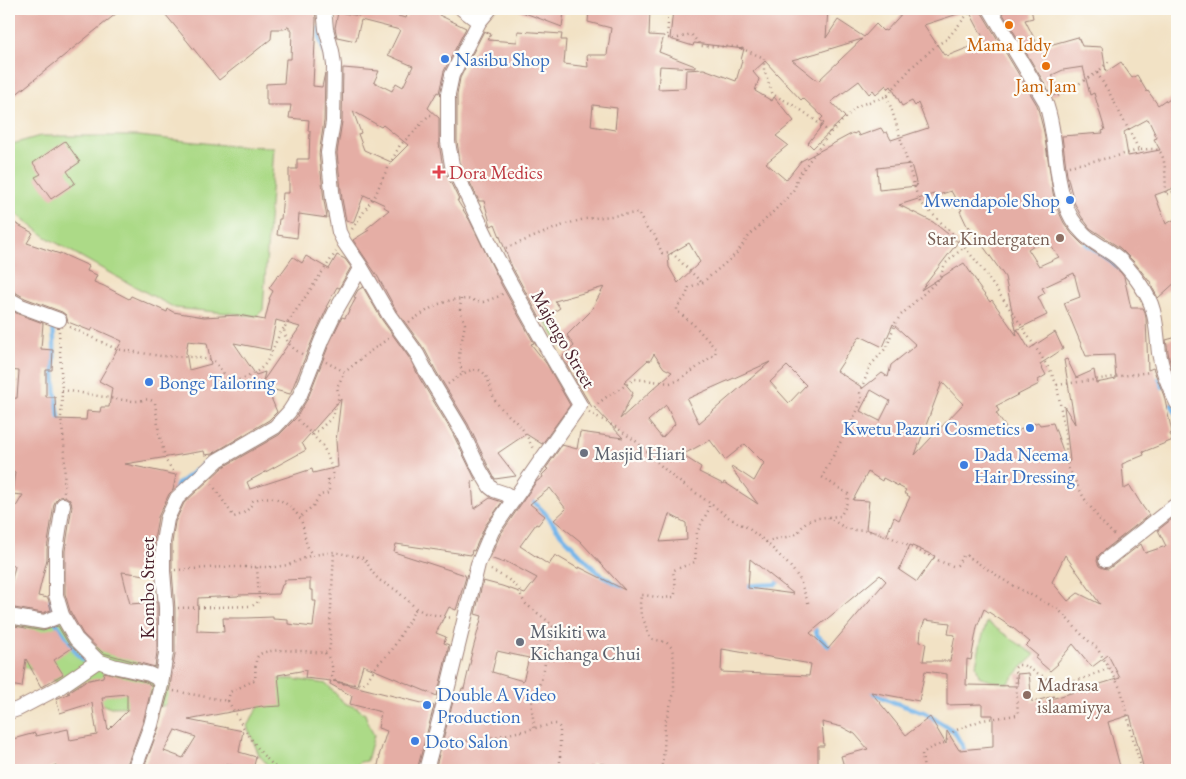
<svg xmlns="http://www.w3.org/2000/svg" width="1186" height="779" viewBox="0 0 1186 779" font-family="'EB Garamond',serif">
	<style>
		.green { fill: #acda87; stroke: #7b7c59 }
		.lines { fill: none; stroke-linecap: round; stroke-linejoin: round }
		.stream { stroke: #76b6ea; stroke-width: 4.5 }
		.building { fill: #e5aea5; fill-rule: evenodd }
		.street-casing { stroke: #9e8078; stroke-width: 16 }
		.path { stroke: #9e8078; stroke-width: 2.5; stroke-dasharray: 1 4; stroke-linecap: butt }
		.street { stroke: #fff; stroke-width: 14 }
		.food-dot { fill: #e8710a; stroke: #fdfcf7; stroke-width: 2 }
		.shop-dot { fill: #3f7fe0; stroke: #fdfcf7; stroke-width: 2 }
		.health-dot { fill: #e0444e; stroke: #fdfcf7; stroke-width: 2 }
		.education-dot { fill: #8d6e63; stroke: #fdfcf7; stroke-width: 2 }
		.worship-dot { fill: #6b7280; stroke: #fdfcf7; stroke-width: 2 }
		.labels { text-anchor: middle; stroke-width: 4.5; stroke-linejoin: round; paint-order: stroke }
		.food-label { font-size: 19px; fill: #c56008; stroke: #fdfcf7 }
		.shop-label { font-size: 19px; fill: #366cbe; stroke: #fdfcf7; text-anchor: start }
		.health-label { font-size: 19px; fill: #be3a42; stroke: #fdfcf7; text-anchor: start }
		.education-label { font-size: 19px; fill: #785e54; stroke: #fdfcf7; text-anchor: end }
		.street-label { font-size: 19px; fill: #4a1f2b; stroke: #fdfcf7 }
		.worship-label { font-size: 19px; fill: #5b616d; stroke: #fdfcf7; text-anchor: start }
	</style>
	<rect width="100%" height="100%" fill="#fdfcf7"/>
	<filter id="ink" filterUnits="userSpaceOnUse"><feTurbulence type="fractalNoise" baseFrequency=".02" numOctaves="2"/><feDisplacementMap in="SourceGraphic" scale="10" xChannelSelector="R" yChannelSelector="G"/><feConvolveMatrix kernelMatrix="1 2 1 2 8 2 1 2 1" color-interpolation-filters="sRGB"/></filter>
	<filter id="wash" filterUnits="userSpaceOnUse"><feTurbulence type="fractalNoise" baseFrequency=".0096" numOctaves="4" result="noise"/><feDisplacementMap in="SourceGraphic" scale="20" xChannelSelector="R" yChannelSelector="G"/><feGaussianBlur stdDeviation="1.12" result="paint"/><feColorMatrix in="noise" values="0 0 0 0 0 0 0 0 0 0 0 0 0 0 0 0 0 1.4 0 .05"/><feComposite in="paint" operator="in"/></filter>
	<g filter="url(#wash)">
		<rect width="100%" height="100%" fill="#f2e2c5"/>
		<path class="green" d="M 40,136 L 138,136 L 233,146 L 274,147 L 263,310 L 257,316 L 175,308 L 108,272 L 46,237 L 9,208 L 9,145 Z
			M 554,317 L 567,341 L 561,346 L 547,324 Z
			M 9,603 L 65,614 L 183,680 L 164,706 L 108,707 L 9,659 Z
			M 987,622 L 1035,655 L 1023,666 L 1008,683 L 990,681 L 979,676 L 976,665 L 981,641 Z
			M 266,679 L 293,679 L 327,684 L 344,703 L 357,708 L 365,714 L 369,726 L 374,735 L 367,761 L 360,762 L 352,770 L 272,770 L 259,755 L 247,726 L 259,706 Z"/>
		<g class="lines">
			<path class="stream" d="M 320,28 L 320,40 L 328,64
				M 1027,86 L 1039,103
				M 1086,244 L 1096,254 L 1111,261 L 1134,286
				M 53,327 C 55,343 54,358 54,374 C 55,391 57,408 60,425
				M 1158,379 L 1162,387
				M 1172,405 L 1177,417
				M 524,492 L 544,512 L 561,534 L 596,571 L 617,585 L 628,590
				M 173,495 L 178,484 L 208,461
				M 743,586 L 776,584 L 782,578
				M 51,600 L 53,618 L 77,654 L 88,664
				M 814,625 L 817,635 L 833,650
				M 867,690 L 893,702 L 925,713 L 954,731 L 963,747 L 963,754
				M 710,770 L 713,770 L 719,765"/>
		</g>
		<g id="blocks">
			<path class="building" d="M 9,9 L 122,9 L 9,100 Z
				M 161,9 L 315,9 L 316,19 L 313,86 L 322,87 L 325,73 L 324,121 L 319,154 L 324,201 L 327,218 L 299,214 L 297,238 L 277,235 L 279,219 L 281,219 L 283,193 L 289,193 L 289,169 L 297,169 L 297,159 L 309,159 L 310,131 L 308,131 L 309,120 L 289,118 L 291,105 L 267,105 L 267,99 L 266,99 L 266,84 L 284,83 L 286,59 L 291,59 L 292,30 L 289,30 L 289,26 L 284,29 L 272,29 L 271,39 L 219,80 Z
				M 360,9 L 370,9 L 406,18 L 409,9 L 442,9 L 439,15 L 466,28 L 444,71 L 439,93 L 437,92 L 428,108 L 439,118 L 439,144 L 443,167 L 459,200 L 457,200 L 470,221 L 502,286 L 534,343 L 531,344 L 546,363 L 570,405 L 542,444 L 526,434 L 498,453 L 516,476 L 495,479 L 488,466 L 468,424 L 436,371 L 425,350 L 396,310 L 378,277 L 353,240 L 369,230 L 366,229 L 389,210 L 384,207 L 385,205 L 364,195 L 353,223 L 346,220 L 342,199 L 337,153 L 342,122 L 343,68 L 379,71 L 374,82 L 392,91 L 396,83 L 403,87 L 413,66 L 388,55 L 400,30 L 361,20 L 356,41 L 337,37 L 335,28 L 338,12 L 359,16 ZM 353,111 L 381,127 L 383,125 L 408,145 L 391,162 L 364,150 L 358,134 L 361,133 Z
				M 517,9 L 554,9 L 553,10 L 564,12 L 562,27 L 517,10 Z
				M 589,9 L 650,9 L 649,35 L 664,36 L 659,52 L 695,66 L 695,68 L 660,66 L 658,89 L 685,88 L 686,70 L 704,69 L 736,81 L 742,61 L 741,60 L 744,49 L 694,43 L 693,46 L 670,39 L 673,9 L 828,9 L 826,38 L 838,20 L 864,37 L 876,24 L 883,31 L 884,30 L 886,31 L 906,9 L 967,9 L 967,11 L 924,25 L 944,55 L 946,54 L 947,56 L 985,41 L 968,9 L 981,9 L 982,13 L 1037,105 L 1044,132 L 1053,193 L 1057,208 L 1064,223 L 1072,234 L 1082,244 L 1109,262 L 1121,273 L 1124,277 L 1131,308 L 1143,308 L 1145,312 L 1146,318 L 1148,370 L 1153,368 L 1164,396 L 1172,432 L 1170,434 L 1173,440 L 1143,452 L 1144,455 L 1122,464 L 1124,489 L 1130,486 L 1143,507 L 1149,515 L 1101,553 L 1098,556 L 1097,561 L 1099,566 L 1103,568 L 1108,569 L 1111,567 L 1141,544 L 1145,553 L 1166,546 L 1158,530 L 1172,519 L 1177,517 L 1177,770 L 1144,770 L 1130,715 L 1108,722 L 1121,770 L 845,770 L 841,756 L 868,749 L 855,734 L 842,727 L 822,722 L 824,746 L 818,746 L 818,770 L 716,770 L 716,767 L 697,770 L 619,770 L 619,768 L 612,767 L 613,765 L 591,763 L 591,770 L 435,770 L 455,694 L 460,696 L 462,688 L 464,689 L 471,660 L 470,660 L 482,616 L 475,614 L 483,581 L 502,586 L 525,594 L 537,578 L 505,561 L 504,563 L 490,558 L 500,535 L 536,482 L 543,477 L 542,475 L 548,469 L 546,468 L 562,445 L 577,449 L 580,432 L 623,438 L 593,406 L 592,407 L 588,401 L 562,357 L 574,346 L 567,335 L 590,312 L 604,287 L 555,301 L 560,308 L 541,320 L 512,267 L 495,224 L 491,226 L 484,201 L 479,201 L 460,162 L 457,141 L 457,95 L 460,78 L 484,31 L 491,34 L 488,40 L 517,42 L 518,31 L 562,34 L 561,40 L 566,40 L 564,64 L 588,67 L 587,55 L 607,55 L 611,28 L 588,22 ZM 862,39 L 818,81 L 792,60 L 817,53 ZM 765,61 L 801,100 L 803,98 L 823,117 L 820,120 L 824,123 L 808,143 L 813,148 L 845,117 L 831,102 L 859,81 L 869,94 L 873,90 L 876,94 L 886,85 L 888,89 L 891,86 L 902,106 L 912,101 L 915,106 L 918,103 L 928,128 L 891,140 L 887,132 L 884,133 L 881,128 L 859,136 L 857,132 L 854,134 L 853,133 L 801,161 L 786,180 L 766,163 L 788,145 L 776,136 L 794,121 L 774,97 L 772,101 L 755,91 L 759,79 L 753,72 ZM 593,105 L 617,108 L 615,130 L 591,126 ZM 911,164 L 917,186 L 879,190 L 877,168 ZM 951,191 L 962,210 L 960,211 L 968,228 L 969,226 L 1005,277 L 1016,330 L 1047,315 L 1038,297 L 1045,293 L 1042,288 L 1074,273 L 1080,297 L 1064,303 L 1086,356 L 1114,355 L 1116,379 L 1096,383 L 1094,370 L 1076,378 L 1067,359 L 1064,360 L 1075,424 L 1064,406 L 1070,461 L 1067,462 L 1053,423 L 1040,425 L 1038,422 L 1010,434 L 996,413 L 999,411 L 996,406 L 1039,384 L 1038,380 L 1046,375 L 1040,364 L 1063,349 L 1055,332 L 1029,349 L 1018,330 L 1016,331 L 1017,336 L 992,300 L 990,302 L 976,283 L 977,282 L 964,263 L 921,290 L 958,242 L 933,222 L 899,205 L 934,194 L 935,196 ZM 1045,238 L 1059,257 L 1039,266 L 1028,249 ZM 689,243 L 700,262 L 678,283 L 669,267 L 668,255 ZM 893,324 L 916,345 L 891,365 L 888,377 L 882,373 L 863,388 L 837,371 L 860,336 L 883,347 ZM 654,354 L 664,368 L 672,372 L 620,419 L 633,393 L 624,382 L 648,360 L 650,361 ZM 770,362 L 699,423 L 687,399 ZM 787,366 L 806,385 L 789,403 L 770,382 ZM 942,382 L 963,404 L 915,455 ZM 871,390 L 890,401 L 880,421 L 860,411 ZM 666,405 L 675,424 L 662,438 L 648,421 ZM 710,440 L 725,460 L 745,444 L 764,463 L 754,481 L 733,467 L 731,468 L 758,504 L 724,482 L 723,484 L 699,472 L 701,467 L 682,455 ZM 868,472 L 882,481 L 883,478 L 906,490 L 904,493 L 910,497 L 899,520 L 894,517 L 886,537 L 866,529 L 869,501 L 853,500 ZM 550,488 L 566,509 L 554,520 L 580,541 L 625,590 L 579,567 L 579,569 L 555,555 L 549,565 L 520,546 L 536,524 L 538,525 L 545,516 L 530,504 ZM 669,514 L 686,523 L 687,540 L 660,542 ZM 910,545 L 935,556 L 917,582 L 899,570 ZM 1065,555 L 1083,580 L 1100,604 L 1078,593 L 1068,601 L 1052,582 ZM 750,559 L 794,594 L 748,588 ZM 880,575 L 886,581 L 828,649 L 810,633 ZM 984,609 L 1013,628 L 1030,642 L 1026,646 L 1038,656 L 1035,658 L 1050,671 L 1058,664 L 1057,663 L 1073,644 L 1092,667 L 1108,655 L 1120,678 L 1051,699 L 1054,696 L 1032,702 L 1029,673 L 1017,674 L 1018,686 L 966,685 L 967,659 L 971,660 L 977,627 ZM 925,620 L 950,623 L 948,634 L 955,635 L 950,661 L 923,661 L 926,643 L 920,642 L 921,630 ZM 722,649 L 811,664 L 809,676 L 721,672 ZM 497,651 L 529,658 L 523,681 L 492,672 ZM 925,671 L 947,674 L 947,705 L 982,704 L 982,715 L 993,715 L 993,747 L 959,750 L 947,731 L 946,744 L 930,717 L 906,735 L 871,692 L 919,701 Z
				M 1000,9 L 1031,9 L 1033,18 L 1025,20 L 1039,48 L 1078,37 L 1082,46 L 1102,47 L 1106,72 L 1121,62 L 1132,78 L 1137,75 L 1147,92 L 1148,91 L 1158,105 L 1165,100 L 1166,102 L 1177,94 L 1177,187 L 1155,195 L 1166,224 L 1177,218 L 1177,281 L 1158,298 L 1152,287 L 1151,281 L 1149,281 L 1134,262 L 1120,248 L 1090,228 L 1081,216 L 1074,202 L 1067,175 L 1062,136 L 1103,133 L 1102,131 L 1105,130 L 1094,93 L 1090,95 L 1083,67 L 1063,70 L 1052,75 L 1060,93 L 1052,96 ZM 1148,119 L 1157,138 L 1154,139 L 1160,150 L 1128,156 L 1124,132 Z
				M 65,141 L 80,162 L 67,171 L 75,183 L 51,199 L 35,177 L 41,174 L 33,163 Z
				M 9,220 L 33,233 L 27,243 L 60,254 L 60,253 L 89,266 L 87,271 L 97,275 L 94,282 L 104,286 L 129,299 L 131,296 L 167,312 L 168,309 L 173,312 L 204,317 L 238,315 L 265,320 L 270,299 L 269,299 L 273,291 L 269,288 L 279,274 L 280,275 L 293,257 L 302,263 L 306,256 L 329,269 L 337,255 L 345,259 L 351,267 L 339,288 L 337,287 L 326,307 L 327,308 L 314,336 L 290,394 L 267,388 L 277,412 L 269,420 L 212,454 L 205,455 L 204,451 L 125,464 L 176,475 L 173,490 L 169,494 L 158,517 L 154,540 L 154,563 L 148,563 L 146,575 L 122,572 L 130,604 L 157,602 L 157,652 L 155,667 L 103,653 L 83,634 L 70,611 L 65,594 L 65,551 L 72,506 L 71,502 L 69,499 L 65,496 L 59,497 L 56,500 L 54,504 L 47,549 L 47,559 L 38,596 L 48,598 L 51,610 L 43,613 L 9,607 L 9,592 L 15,566 L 9,565 L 9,518 L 23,495 L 12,494 L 15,472 L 11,472 L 11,466 L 9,466 L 9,399 L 17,398 L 19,371 L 9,370 L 9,309 L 18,314 L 43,323 L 41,349 L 53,350 L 52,370 L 46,370 L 46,397 L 55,397 L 56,419 L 86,420 L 87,411 L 100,412 L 101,407 L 109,407 L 112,388 L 99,381 L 122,341 L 93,328 L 91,331 L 68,322 L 66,315 L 62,312 L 25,298 L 13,291 L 9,290 ZM 276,320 L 300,327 L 263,381 L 265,372 L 256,375 L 234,343 L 270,350 ZM 188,341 L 207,343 L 211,364 L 189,370 L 186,352 Z
				M 363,287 L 382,320 L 410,359 L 420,379 L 452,432 L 476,481 L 472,482 L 474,509 L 490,498 L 502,502 L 485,526 L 474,551 L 472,550 L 471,555 L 396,544 L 394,552 L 465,575 L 465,576 L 466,577 L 456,610 L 449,607 L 436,633 L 446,637 L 444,643 L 449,645 L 437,696 L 363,665 L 357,685 L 333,681 L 434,706 L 417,770 L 377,770 L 380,756 L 379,756 L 387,731 L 378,728 L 381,712 L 350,704 L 352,696 L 330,684 L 331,681 L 305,678 L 306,670 L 278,675 L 281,706 L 263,707 L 262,706 L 188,720 L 243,731 L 239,752 L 256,757 L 253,770 L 226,764 L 222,770 L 143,770 L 159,727 L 170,687 L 175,654 L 175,608 L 172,571 L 172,543 L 175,522 L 184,503 L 223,467 L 279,435 L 296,418 L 308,398 L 330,342 L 342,317 L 345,318 L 356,298 L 354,297 L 358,290 ZM 341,399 L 336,441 L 338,467 L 313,473 L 312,469 L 250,489 L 247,482 L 306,450 L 302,443 ZM 310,579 L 310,590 L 313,590 L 313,601 L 316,601 L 313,627 L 288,624 L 288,620 L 273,619 L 273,617 L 246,618 L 223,618 L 224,632 L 197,631 L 198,598 L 238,596 L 239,595 L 279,594 L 282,585 L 284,584 L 284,580 ZM 175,730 L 196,737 L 183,758 L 164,751 Z
				M 1177,337 L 1177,383 L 1169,358 L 1166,340 Z
				M 9,625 L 43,631 L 58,626 L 68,643 L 72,648 L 54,660 L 63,674 L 41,687 L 26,659 L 22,687 L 9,685 Z
				M 104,672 L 146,682 L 152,686 L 143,722 L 125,770 L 56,770 L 56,765 L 44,770 L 9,770 L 9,740 L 35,733 L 36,736 L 68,729 L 70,740 L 97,735 L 92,703 L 60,713 L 56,699 L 70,693 L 67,693 L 85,681 L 103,677 ZM 127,694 L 127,711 L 108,730 L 102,698 L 105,698 L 105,696 Z"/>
		</g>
	</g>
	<g filter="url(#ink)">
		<use href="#blocks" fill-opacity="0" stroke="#9e8078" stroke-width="1"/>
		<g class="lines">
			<g class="street-casing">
				<path id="street" d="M 324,9 L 326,29 L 332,51 L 334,65 L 333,122 L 328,153 L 333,200 L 339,232 L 344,242 L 361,267 L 389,315 L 417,354 L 428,375 L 460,428 L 480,470 L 490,487 L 494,490 L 506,494 L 513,501
					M 990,9 L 1045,101 C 1059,138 1052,184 1072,219 C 1075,224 1080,230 1084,234 C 1094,244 1108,249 1118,258 C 1130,269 1145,289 1151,304 C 1157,320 1157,337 1159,353 C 1162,371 1169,387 1177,403
					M 479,22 L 490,9
					M 9,299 L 21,306 L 59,320
					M 63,505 L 56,550 L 56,595 L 62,615 L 76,639 L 98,661 L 113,666 L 149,674 L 157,678 L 161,685
					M 1106,560 L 1177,504
					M 9,616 L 44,622 L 62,615
					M 9,712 L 18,709 L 60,687 L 98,661
					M 134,770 L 151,725 L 161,685 L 166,653 L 166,608 L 163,571 L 163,542 L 167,519 L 177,498 L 218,460 L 275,427 L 289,412 L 300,395 L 322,339 L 335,312 L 361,267
					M 426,770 L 445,699 L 478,564 L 492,531 L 539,463 L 580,405 L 545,345 L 510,282 L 494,252 L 452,165 L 448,142 L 448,94 L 452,75 L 479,22 L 462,9"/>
			</g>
			<path class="path" d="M 669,9 L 667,38 L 678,38 L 691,34 L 701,46 L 738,47 L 764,58 L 764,70 L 773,95 C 795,104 813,118 830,133
				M 1097,73 L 1110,94 L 1139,150 C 1144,150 1155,147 1159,151 C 1167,157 1165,185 1166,195 L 1177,190
				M 887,96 L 896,123 L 917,195 L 920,202 L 954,235 L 977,262 L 1017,319 L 1050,370 L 1057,385 L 1066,440 L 1066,456 L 1068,467 L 1084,498 L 1100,520 L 1115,536
				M 1058,96 L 1097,73 L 1109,61
				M 1069,166 L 1113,157 L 1139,150
				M 352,229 L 376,194 L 382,179 L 400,145 L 413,133 L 429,115 L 435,115
				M 506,248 L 566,224 L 585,219 L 638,213 L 647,229 L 654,234 L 662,253 L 670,252 L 674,255 L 702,283
				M 461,299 L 460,310 L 465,324 L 459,355 L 460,366 L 463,373
				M 409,322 L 436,305 L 451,300 L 467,299 L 483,302 L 500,296 L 503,293
				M 70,327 L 116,349 L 161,356 L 194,357 L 214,361 L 229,380 L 232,382 C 244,379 261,372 267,361 C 273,351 276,338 284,328
				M 59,331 L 62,390 L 61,417 L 65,453 L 64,493
				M 302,354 C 291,348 285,342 284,328 L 336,252
				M 326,362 L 345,372 L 368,353 L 389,338
				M 448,384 C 456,379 469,367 479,370 C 490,374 490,392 495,400 C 500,409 509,415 517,423 C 524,429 529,440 533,449
				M 1057,385 L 1150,372
				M 62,390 C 86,393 109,399 133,401 C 142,402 148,396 155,403 L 159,433 L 166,461 L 177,476 L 177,478
				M 594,407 L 605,398 L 635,379 L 670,383 L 677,381 L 695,369 L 715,354 L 716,350 L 715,348 L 694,325 L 677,311 L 677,307 L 686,296 L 689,287 L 702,283 L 736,254 L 749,236 L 788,197 L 795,188 L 797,178 L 817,150 L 830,133 L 857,106 L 887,96 L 912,67 L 937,45 L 947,39 L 967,15 L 976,9
				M 589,412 L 617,428 L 637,442 L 656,461 L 674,478 L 696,493 L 731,519 L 748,528 L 766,542 L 790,566 L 799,578 L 809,605
				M 298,420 L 323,446 L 329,460 L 334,476 L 333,478 L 328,480 L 329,487 L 329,493 L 320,495 L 313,506 L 300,517
				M 313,435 L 333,417 L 339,396 L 337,387 L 345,372
				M 212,484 L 234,517 C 243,514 249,511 253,501 C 269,493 284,499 295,512 C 296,513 300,517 300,518 C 306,530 303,545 313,555 L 334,552 L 364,558 L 373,573 L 379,580 L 396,590 L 416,608 L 425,613 L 451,618
				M 828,517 L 845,528 L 854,530 L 880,532 L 944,563 L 953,566 L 957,565 L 963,556 L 966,555 L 1010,584 L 1058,609 L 1085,638 L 1097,648 L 1113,674 L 1121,690 L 1134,743 L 1142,770
				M 766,542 C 776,538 785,538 794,535 C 801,532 802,524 808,521 C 815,517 832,517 840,516 C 845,509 848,502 848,494 L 822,477 L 823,475 L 857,411 L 862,399 L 860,393 L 870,366 L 887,347 L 895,323 L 901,315 L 937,281 L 940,277 L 945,264 L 964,247
				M 175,570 L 223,567 L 275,567 L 288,565 L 312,555
				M 491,570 C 499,574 515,582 519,590 C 521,595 522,599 526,604 C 531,609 552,622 554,629 C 556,635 549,640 548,646 C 545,658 545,669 541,680 C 539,687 533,695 532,702 C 531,710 534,720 534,729
				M 178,608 L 252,606 L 257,603 L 259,598 L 257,567
				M 325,653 C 332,661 333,667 332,677 L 336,682 L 346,684 L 361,684 L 366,682 L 377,665 L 392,650 L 416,608
				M 174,691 L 228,701 L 230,692 L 255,680 C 256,673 254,662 258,656 C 265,646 313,652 325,653 L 328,652 L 330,648 L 330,627 L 334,552
				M 228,701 L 245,730 L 262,754 L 278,770
				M 447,738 L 466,741 L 499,736 L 554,724 L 557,724 L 560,728 L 560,770
				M 661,770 L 664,751 L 665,723 L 674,693 L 674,661 L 672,648 L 666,642 L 652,639 L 648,635 L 645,623 L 641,615 L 640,604 L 641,595 L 644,595 L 662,598 L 674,597 C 677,589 675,580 673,572 L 674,570 L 695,562 L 697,532 L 709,509 L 709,503
				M 924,770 L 922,754 L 928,749 L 944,743 L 954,731 L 982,720 L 1017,715 L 1018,714 L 1015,668 L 1018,665 L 1023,665 C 1032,670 1042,676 1051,681 C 1068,688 1093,674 1110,668"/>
			<use href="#street" class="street"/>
		</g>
	</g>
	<g class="food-dot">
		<circle cx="1009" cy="25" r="5"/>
		<circle cx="1046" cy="66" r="5"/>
	</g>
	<g class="shop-dot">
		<circle cx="445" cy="59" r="5"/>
		<circle cx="1070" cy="200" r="5"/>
		<circle cx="149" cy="382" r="5"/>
		<circle cx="1030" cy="428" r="5"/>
		<circle cx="964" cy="465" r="5"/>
		<circle cx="427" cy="705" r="5"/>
		<circle cx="415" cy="741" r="5"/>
	</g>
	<path class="health-dot" d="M436.5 164.5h5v5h5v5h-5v5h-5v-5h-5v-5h5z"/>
	<g class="education-dot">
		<circle cx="1060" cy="238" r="5"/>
		<circle cx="1027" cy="695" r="5"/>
	</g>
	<g class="worship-dot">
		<circle cx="584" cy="453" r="5"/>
		<circle cx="520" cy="642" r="5"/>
	</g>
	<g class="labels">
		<g class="food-label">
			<text x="1009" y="51">Mama Iddy</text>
			<text x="1046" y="92">Jam Jam</text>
		</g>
		<g class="shop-label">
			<text x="455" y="66">Nasibu Shop</text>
			<text x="1060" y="207" text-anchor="end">Mwendapole Shop</text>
			<text x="159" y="389">Bonge Tailoring</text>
			<text x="1020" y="435" text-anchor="end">Kwetu Pazuri Cosmetics</text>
			<text x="974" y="461">Dada Neema<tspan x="974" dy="22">Hair Dressing</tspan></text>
			<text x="437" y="701">Double A Video<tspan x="437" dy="22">Production</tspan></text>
			<text x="425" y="748">Doto Salon</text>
		</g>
		<g class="health-label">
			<text x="449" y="179">Dora Medics</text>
		</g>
		<g class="education-label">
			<text x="1050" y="245">Star Kindergaten</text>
			<text x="1037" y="691" text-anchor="start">Madrasa<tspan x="1037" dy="22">islaamiyya</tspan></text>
		</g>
		<g class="street-label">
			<text transform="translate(564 339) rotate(60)" y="7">Majengo Street</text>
			<text transform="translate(147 588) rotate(-90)" y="7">Kombo Street</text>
		</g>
		<g class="worship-label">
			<text x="594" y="460">Masjid Hiari</text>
			<text x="530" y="638">Msikiti wa<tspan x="530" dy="22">Kichanga Chui</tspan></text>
		</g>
	</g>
	<rect width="1186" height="779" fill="none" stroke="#fdfcf7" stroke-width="30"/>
</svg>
